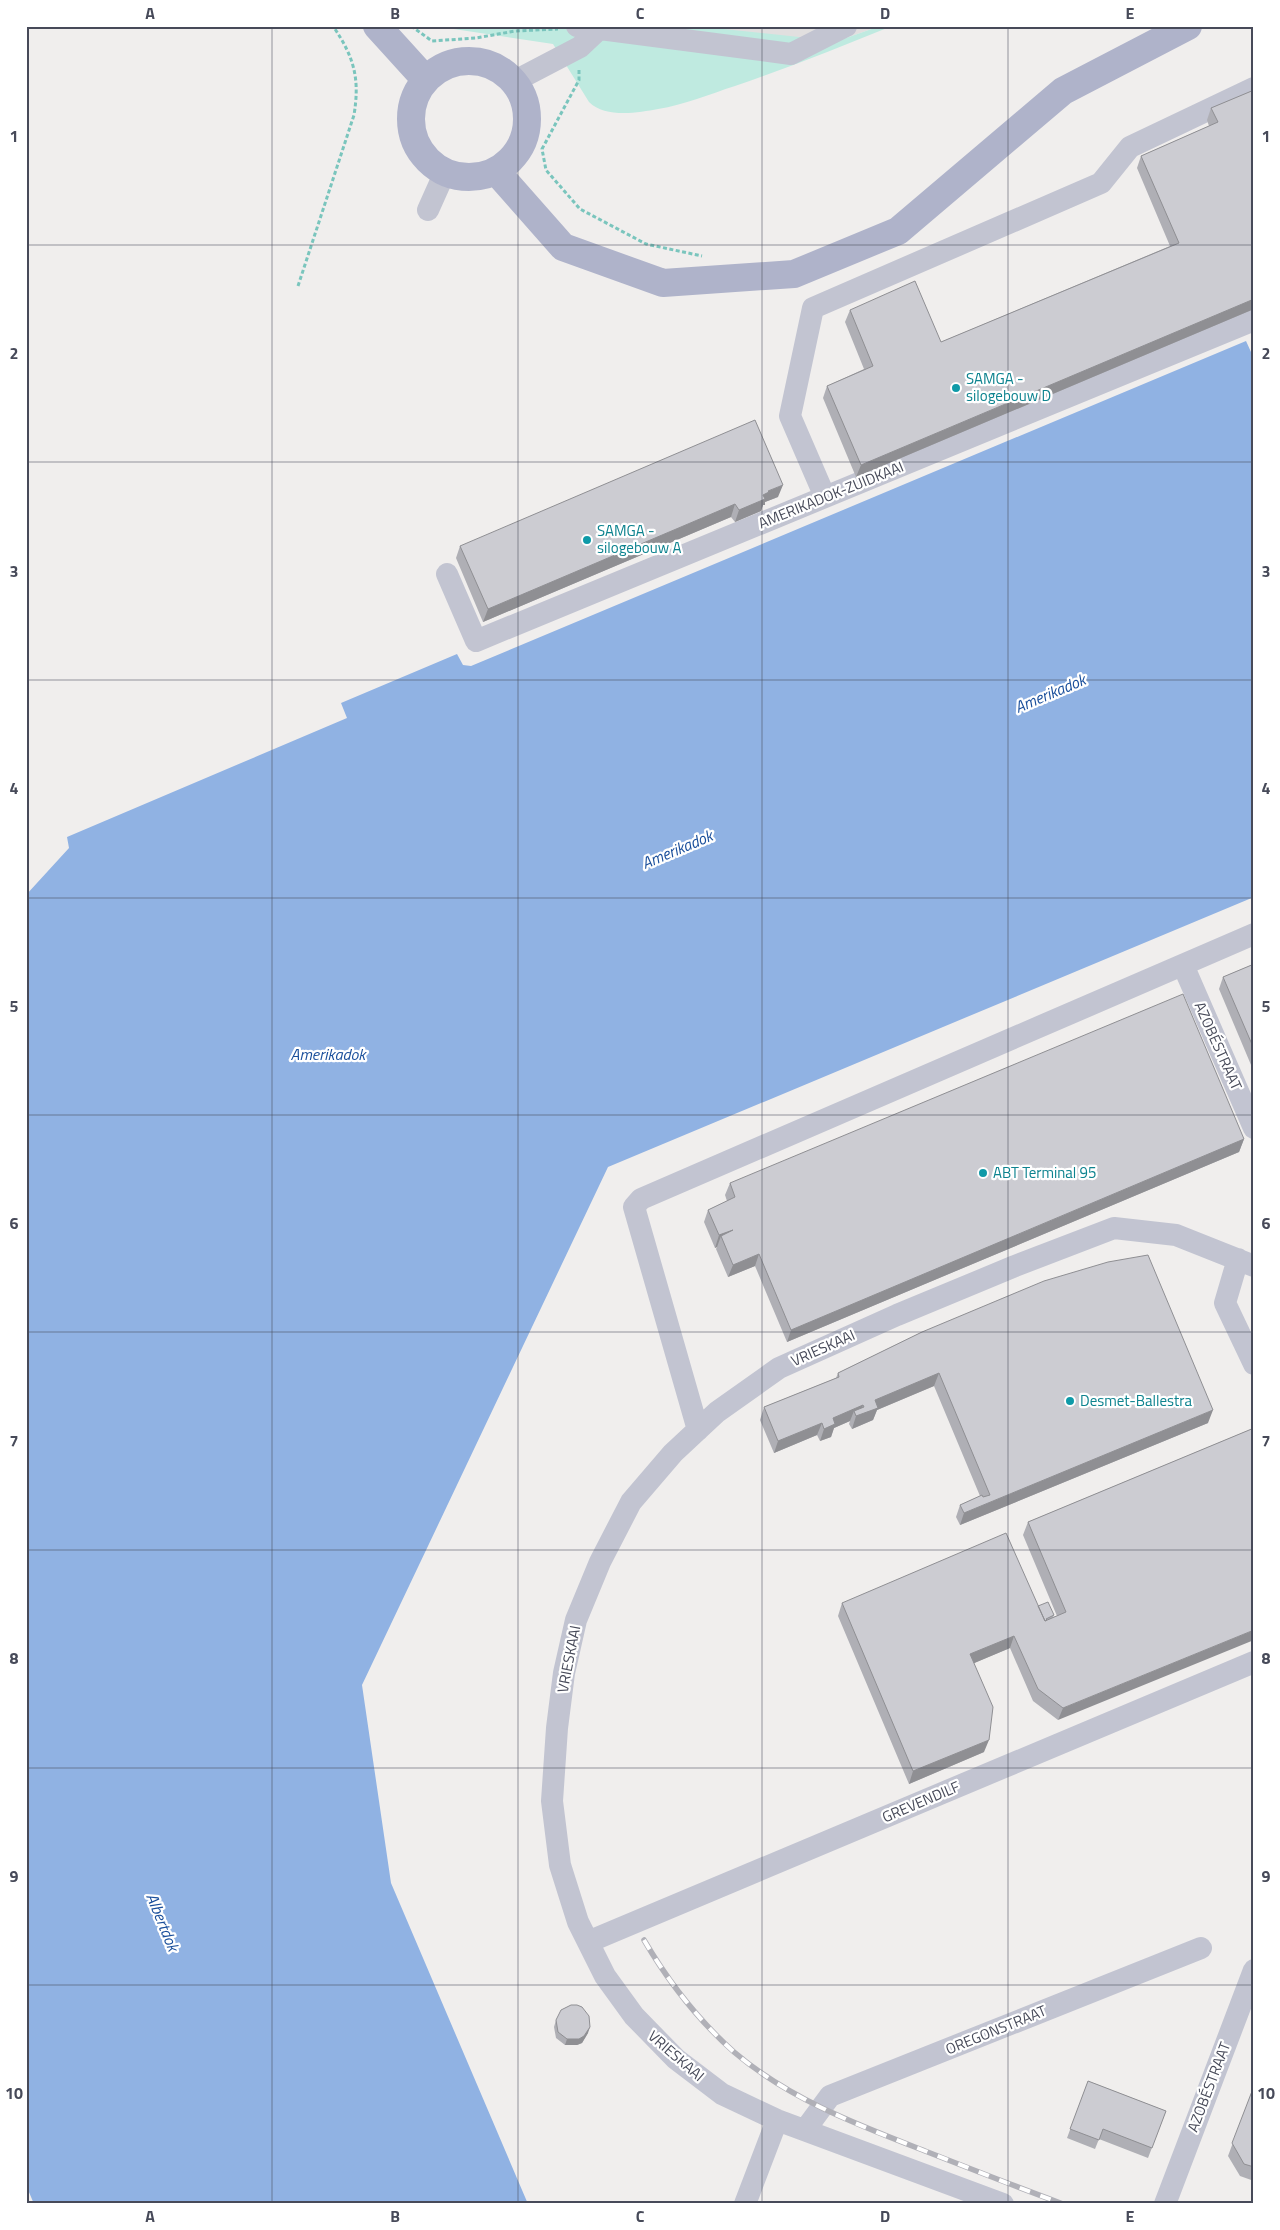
<svg xmlns="http://www.w3.org/2000/svg" width="1280" height="2230" viewBox="0 0 1280 2230" font-family="'Titillium Web',sans-serif">
	<style>
		.education { fill: #e1dfdf }
		.green { fill: #bfeae0 }
		.water { fill: #90b2e3 }
		.lines { fill: none; stroke-linecap: round; stroke-linejoin: round }
		.path { stroke: #7ac5bd; stroke-width: 3; stroke-dasharray: 4 2.5; stroke-linecap: butt }
		.minor { stroke: #c2c4d1; stroke-width: 22 }
		.major { stroke: #afb3ca; stroke-width: 28 }
		.rail-casing { stroke: #b0b0b7; stroke-width: 5.5 }
		.rail { stroke: #fff; stroke-width: 4; stroke-dasharray: 11; stroke-linecap: butt }
		.wall { fill: #afafb5 }
		.shaded-wall { fill: #8f8f93 }
		.building { fill: #ccccd2; stroke: #8f8f93 }
		.grid { fill: none; stroke: #474a59; stroke-width: 1; stroke-opacity: 0.55 }
		.culture-dot { fill: #0f9aa8; stroke: #fff; stroke-width: 2 }
		.labels { text-anchor: middle; stroke-width: 4.5; stroke-linejoin: round; paint-order: stroke }
		.culture-label { font-size: 15px; fill: #0d838f; stroke: #fff; text-anchor: start }
		.street-label { font-size: 15px; fill: #474a59; stroke: #fff }
		.water-label { font-size: 16px; font-style: italic; fill: #194e9b; stroke: #fff }
		.neatline { fill: none; stroke: #474a59; stroke-width: 2 }
		.grid-label { font-size: 16px; text-anchor: middle; font-weight: bold; fill: #474a59 }
	</style>
	<rect width="100%" height="100%" fill="#f0eeed"/>
	<path class="education" d="M 650,26 L 880,26 L 846,38 L 827,40 Z"/>
	<path class="green" d="M 434,26 L 695,26 L 827,40 L 846,38 L 880,26 L 892,26 C 840,47 788,68 735,86 C 710,94 684,105 658,109 C 637,113 605,118 589,102 L 553,44 Z"/>
	<path class="water" d="M 1246,341 L 1251,352 L 1254,351 L 1254,897 L 608,1167 L 362,1685 L 391,1883 L 528,2204 L 34,2204 L 26,2185 L 26,895 L 69,848 L 67,837 L 347,718 L 341,703 L 457,654 L 463,665 L 471,666 Z"/>
	<g class="lines">
		<path class="path" d="M 411,26 L 432,41 L 476,38 L 515,31 L 558,29
			M 579,70 L 579,80 L 542,149 L 546,170 L 580,209 L 646,244 L 702,256
			M 298,286 L 354,115 C 360,78 354,57 333,26"/>
		<path class="minor" d="M 577,26 L 791,54 L 846,26
			M 513,82 L 580,47 L 598,30
			M 428,210 L 445,172
			M 825,497 L 790,416 L 813,308 L 1101,183 L 1130,147 L 1254,88
			M 447,574 L 476,641 L 1254,320
			M 1183,965 L 1254,1128
			M 1238,1259 L 1225,1303 L 1254,1364
			M 698,1430 L 634,1207 L 641,1199 L 1254,934
			M 588,1942 L 1254,1662
			M 805,2130 L 830,2096 L 1201,1948
			M 745,2204 L 777,2120
			M 1003,2204 L 777,2120 L 722,2094 L 676,2059 L 634,2016 L 605,1976 L 578,1922 L 560,1865 L 552,1801 L 557,1728 L 564,1673 L 576,1620 L 600,1562 L 631,1502 L 673,1453 L 717,1412 L 779,1368 L 897,1315 L 1015,1266 L 1114,1228 L 1176,1235 L 1254,1266
			M 1165,2204 L 1254,1970"/>
		<path class="major" d="M 377,26 L 426,80
			M411 119a58 58 0 1 1 116 0a58 58 0 1 1-116 0Z
			M 496,171 L 563,247 L 663,283 L 794,274 L 898,231 L 1063,91 L 1188,26"/>
		<g class="rail-casing">
			<path id="rail" d="M 644,1940 C 668,1981 698,2020 734,2052 C 789,2099 858,2125 925,2151 C 971,2169 1017,2187 1063,2204"/>
		</g>
		<use href="#rail" class="rail"/>
	</g>
	<path class="wall" d="M 1254,90 L 1254,309 L 856,477 L 823,398 L 827,386 L 864,369 L 845,322 L 850,310 L 941,342 L 1170,246 L 1137,168 L 1141,156 L 1209,126 L 1207,120 L 1211,108 Z
		M 778,497 L 765,502 L 765,505 L 763,505 L 761,511 L 735,522 L 731,517 L 483,622 L 456,558 L 460,546 Z
		M 1254,964 L 1254,1072 L 1219,989 L 1223,977 Z
		M 1244,1139 L 1239,1152 L 787,1342 L 755,1266 L 728,1277 L 716,1249 L 717,1247 L 715,1248 L 704,1222 L 708,1210 L 727,1201 L 725,1195 L 730,1183 Z
		M 922,1332 L 1208,1423 L 960,1525 L 956,1517 L 960,1505 L 980,1496 L 934,1386 L 877,1410 L 873,1420 L 852,1429 L 849,1424 L 850,1421 L 834,1428 L 831,1437 L 820,1441 L 817,1435 L 774,1453 L 760,1420 L 764,1407 L 836,1378 L 838,1373 Z
		M 1254,1428 L 1058,1720 L 1033,1701 L 1010,1648 L 974,1663 L 984,1752 L 909,1784 L 838,1616 L 842,1603 L 1038,1606 L 1054,1615 L 1053,1617 L 1057,1616 L 1023,1535 L 1028,1522 Z
		M 556,2020 L 588,2033 L 582,2043 L 577,2045 L 565,2045 L 556,2038 L 554,2027 Z
		M 1088,2081 L 1166,2111 L 1148,2158 L 1099,2139 L 1095,2149 L 1067,2138 Z
		M 1254,2086 L 1254,2181 L 1240,2176 L 1228,2156 Z"/>
	<path class="shaded-wall" d="M 1254,299 L 1254,309 L 856,477 L 861,465 Z
		M 783,485 L 778,497 L 765,502 L 765,505 L 763,505 L 761,511 L 735,522 L 739,510 L 768,491 Z
		M 735,504 L 731,517 L 483,622 L 488,609 Z
		M 1244,1139 L 1239,1152 L 787,1342 L 791,1330 Z
		M 733,1230 L 721,1236 L 717,1247 L 715,1248 L 719,1235 Z
		M 759,1254 L 755,1266 L 728,1277 L 733,1265 Z
		M 939,1373 L 934,1386 L 877,1410 L 873,1420 L 852,1429 L 856,1416 L 854,1411 L 850,1421 L 834,1428 L 831,1437 L 820,1441 L 824,1429 L 833,1418 L 863,1405 L 860,1415 L 875,1400 Z
		M 1213,1410 L 1208,1423 L 960,1525 L 964,1513 Z
		M 822,1423 L 817,1435 L 774,1453 L 778,1441 Z
		M 1254,1630 L 1254,1640 L 1058,1720 L 1063,1708 Z
		M 1014,1636 L 1010,1648 L 965,1667 L 970,1654 Z
		M 989,1740 L 984,1752 L 909,1784 L 913,1771 Z
		M 590,2027 L 588,2033 L 582,2043 L 577,2045 L 565,2045 L 567,2039 Z"/>
	<path class="building" d="M 1254,90 L 1254,299 L 861,465 L 827,386 L 873,366 L 850,310 L 915,281 L 941,342 L 1179,243 L 1141,156 L 1218,122 L 1211,108 Z
		M 755,420 L 783,485 L 768,491 L 769,492 L 763,495 L 765,499 L 739,510 L 735,504 L 488,609 L 460,546 Z
		M 1254,964 L 1254,1049 L 1223,977 Z
		M 1183,994 L 1244,1139 L 791,1330 L 759,1254 L 733,1265 L 721,1236 L 733,1230 L 719,1235 L 708,1210 L 735,1197 L 730,1183 Z
		M 1148,1255 L 1213,1410 L 964,1513 L 960,1505 L 982,1495 L 983,1497 L 990,1495 L 939,1373 L 875,1400 L 878,1408 L 856,1416 L 854,1411 L 864,1407 L 863,1405 L 833,1418 L 835,1424 L 824,1429 L 822,1423 L 778,1441 L 764,1407 L 839,1377 L 838,1373 L 922,1332 L 1044,1281 L 1108,1262 Z
		M 1254,1428 L 1254,1630 L 1063,1708 L 1038,1689 L 1014,1636 L 970,1654 L 993,1707 L 989,1740 L 913,1771 L 842,1603 L 1006,1533 L 1045,1621 L 1066,1612 L 1028,1522 Z
		M 1048,1602 L 1054,1615 L 1046,1619 L 1047,1620 L 1045,1621 L 1038,1606 Z
		M 571,2005 L 577,2005 L 582,2007 L 589,2016 L 590,2027 L 584,2036 L 579,2039 L 567,2039 L 558,2032 L 556,2020 L 561,2010 Z
		M 1088,2081 L 1166,2111 L 1152,2148 L 1103,2129 L 1099,2140 L 1070,2129 Z
		M 1254,2086 L 1254,2167 L 1244,2164 L 1232,2143 Z"/>
	<path class="grid" d="M 272,26 L 272,2204M 518,26 L 518,2204M 762,26 L 762,2204M 1008,26 L 1008,2204M 26,245 L 1254,245M 26,462 L 1254,462M 26,680 L 1254,680M 26,898 L 1254,898M 26,1115 L 1254,1115M 26,1332 L 1254,1332M 26,1550 L 1254,1550M 26,1768 L 1254,1768M 26,1985 L 1254,1985"/>
	<g class="culture-dot">
		<circle cx="956" cy="388" r="5"/>
		<circle cx="587" cy="540" r="5"/>
		<circle cx="983" cy="1173" r="5"/>
		<circle cx="1070" cy="1401" r="5"/>
	</g>
	<g class="labels">
		<g class="culture-label">
			<text x="966" y="384">SAMGA -<tspan x="966" dy="17">silogebouw D</tspan></text>
			<text x="597" y="536">SAMGA -<tspan x="597" dy="17">silogebouw A</tspan></text>
			<text x="993" y="1178">ABT Terminal 95</text>
			<text x="1080" y="1406">Desmet-Ballestra</text>
		</g>
		<g class="street-label">
			<text transform="translate(831 495) rotate(-22)" y="5">AMERIKADOK-ZUIDKAAI</text>
			<text transform="translate(1218 1046) rotate(66)" y="5">AZOBÉSTRAAT</text>
			<text transform="translate(823 1348) rotate(-24)" y="5">VRIESKAAI</text>
			<text transform="translate(569 1659) rotate(-79)" y="5">VRIESKAAI</text>
			<text transform="translate(921 1802) rotate(-23)" y="5">GREVENDILF</text>
			<text transform="translate(996 2030) rotate(-22)" y="5">OREGONSTRAAT</text>
			<text transform="translate(676 2056) rotate(41)" y="5">VRIESKAAI</text>
			<text transform="translate(1209 2087) rotate(-69)" y="5">AZOBÉSTRAAT</text>
		</g>
		<g class="water-label">
			<text transform="translate(1050 693) rotate(-23)" y="6">Amerikadok</text>
			<text transform="translate(677 849) rotate(-23)" y="6">Amerikadok</text>
			<text x="328" y="1060">Amerikadok</text>
			<text transform="translate(163 1922) rotate(68)" y="6">Albertdok</text>
		</g>
	</g>
	<rect width="1280" height="2230" fill="none" stroke="#ffffff" stroke-width="55"/>
	<rect x="28" y="28" width="1224" height="2174" class="neatline"/>
	<g class="grid-label">
		<text x="150" y="19">A</text>
		<text x="395" y="19">B</text>
		<text x="640" y="19">C</text>
		<text x="885" y="19">D</text>
		<text x="1130" y="19">E</text>
		<text x="14" y="142">1</text>
		<text x="1266" y="142">1</text>
		<text x="14" y="359">2</text>
		<text x="1266" y="359">2</text>
		<text x="14" y="577">3</text>
		<text x="1266" y="577">3</text>
		<text x="14" y="794">4</text>
		<text x="1266" y="794">4</text>
		<text x="14" y="1012">5</text>
		<text x="1266" y="1012">5</text>
		<text x="14" y="1229">6</text>
		<text x="1266" y="1229">6</text>
		<text x="14" y="1447">7</text>
		<text x="1266" y="1447">7</text>
		<text x="14" y="1664">8</text>
		<text x="1266" y="1664">8</text>
		<text x="14" y="1882">9</text>
		<text x="1266" y="1882">9</text>
		<text x="14" y="2099">10</text>
		<text x="1266" y="2099">10</text>
		<text x="150" y="2222">A</text>
		<text x="395" y="2222">B</text>
		<text x="640" y="2222">C</text>
		<text x="885" y="2222">D</text>
		<text x="1130" y="2222">E</text>
	</g>
</svg>
